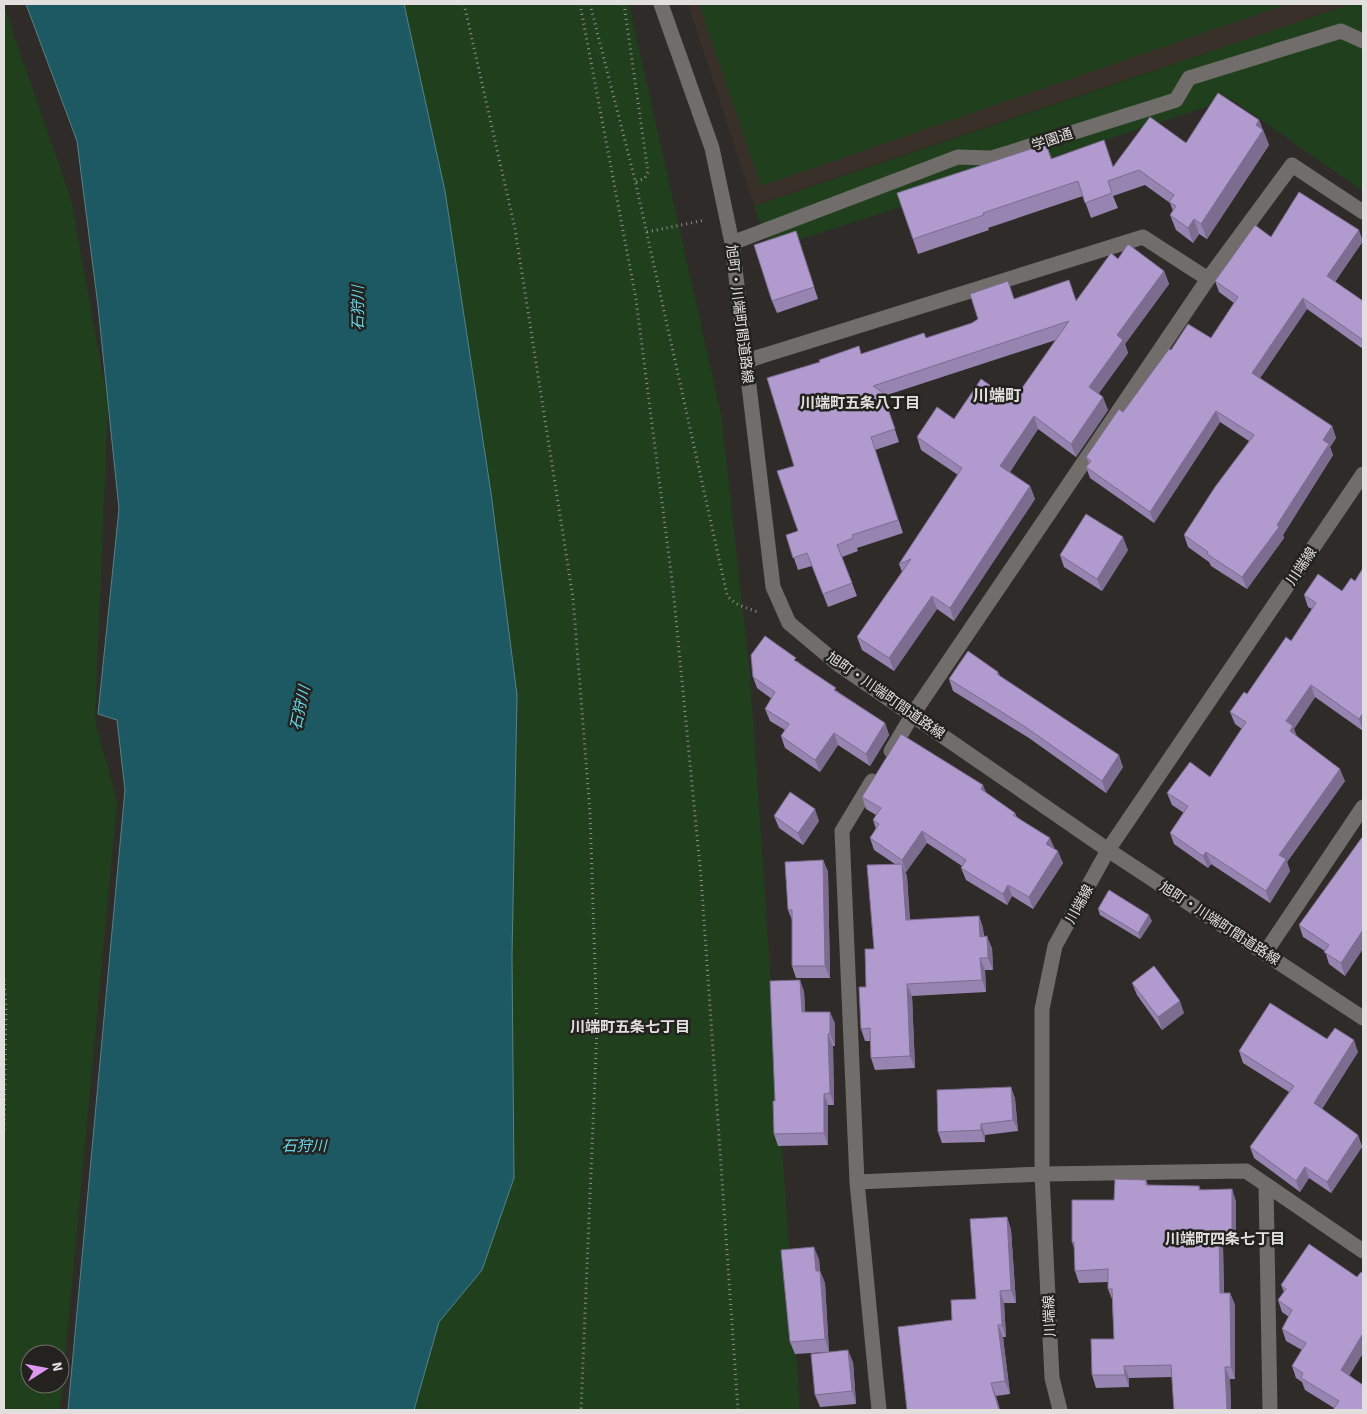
<svg xmlns="http://www.w3.org/2000/svg" width="1367" height="1414" viewBox="0 0 1367 1414" font-family="'Source Sans 3','Noto Sans JP',sans-serif">
	<style>
		.built { fill: #383029 }
		.green { fill: #20401d; fill-rule: evenodd }
		.water { fill: #1d5962; stroke: #588287 }
		.lines { fill: none; stroke-linecap: round; stroke-linejoin: round }
		.path { stroke: #908f8d; stroke-width: 3; stroke-dasharray: 1 4; stroke-linecap: butt }
		.minor { stroke: #716d6a; stroke-width: 15 }
		.wall { fill: #9784b1 }
		.shaded-wall { fill: #7b6c90 }
		.building { fill: #b09ace; stroke: #7b6c90 }
		.labels { text-anchor: middle; stroke-width: 5; stroke-linejoin: round; paint-order: stroke }
		.street-label { font-size: 14px; fill: #e1e0de; stroke: #24221f }
		.water-label { font-size: 15px; font-style: italic; fill: #64d8ea; stroke: #24221f }
		.neighbourhood-label { font-size: 15px; font-weight: bold; fill: #e1e0de; stroke: #24221f }
		.quarter-label { font-size: 16px; font-weight: bold; fill: #e1e0de; stroke: #24221f }
	</style>
	<rect width="100%" height="100%" fill="#2e2b29"/>
	<path class="built" d="M 688,4 L 1351,4 L 754,206 Z"/>
	<path class="green" d="M 404,4 L 629,4 L 721,414 L 750,676 L 800,1410 L 414,1410 L 439,1322 L 482,1270 L 514,1178 L 512,956 L 517,695 L 445,191 Z
		M 699,4 L 1287,4 L 761,186 Z
		M 1351,4 L 1363,4 L 1363,191 L 1231,99 L 771,249 L 754,206 Z
		M 4,6 L 71,200 L 108,404 L 95,720 L 117,803 L 60,1410 L 4,1410 ZM 30,1354 L 60,1354 L 60,1384 L 30,1384 Z"/>
	<path class="water" d="M 26,4 L 404,4 L 445,191 L 491,493 L 517,695 L 512,956 L 514,1178 L 482,1270 L 439,1322 L 414,1410 L 68,1410 L 125,790 L 117,720 L 98,714 L 119,509 L 98,306 L 77,141 Z"/>
	<g class="lines">
		<path class="path" d="M 464,4 L 515,229 L 573,598 L 590,812 L 597,1029 L 581,1410
			M 580,4 L 636,299 L 673,588 L 701,877 L 738,1410
			M 590,4 L 635,180 L 727,595 C 735,606 748,608 760,613
			M 624,4 L 648,172 L 645,178 L 636,182
			M 647,232 L 705,220
			M 4,979 L 6,1010 L 4,1130"/>
		<path class="minor" d="M 661,4 L 712,148 L 732,243 L 773,587 L 789,623 L 838,664 L 1108,850 L 1363,1018
			M 732,243 L 958,157 L 992,158 L 1176,100 L 1189,78 L 1341,31 L 1363,41
			M 746,361 L 1143,237 L 1208,279
			M 891,751 L 913,714 L 1208,279 L 1292,165 L 1363,212
			M 872,781 L 842,831 L 857,1182 L 879,1410
			M 1265,953 L 1363,807
			M 857,1182 L 1042,1174 L 1246,1171 L 1363,1251
			M 1266,1185 L 1270,1410
			M 1060,1410 L 1052,1378 L 1042,1174 L 1042,1009 L 1055,946 L 1108,850 L 1363,474"/>
	</g>
	<path class="wall" d="M 1259,120 L 1269,145 L 1207,239 L 1199,234 L 1193,243 L 1176,230 L 1170,215 L 1173,211 L 1170,203 L 1145,185 L 1113,196 L 1118,208 L 1091,218 L 1083,196 L 988,228 L 989,230 L 918,254 L 897,193 L 1046,144 L 1052,159 L 1113,167 L 1186,143 Z
		M 796,231 L 818,299 L 777,313 L 772,301 Z
		M 1271,237 L 1363,241 L 1335,282 L 1363,301 L 1363,349 L 1307,309 L 1260,378 L 1332,426 L 1336,438 L 1330,447 L 1333,455 L 1283,535 L 1284,538 L 1247,589 L 1211,566 L 1209,562 L 1188,547 L 1184,535 L 1249,441 L 1220,422 L 1154,523 L 1090,478 L 1086,467 L 1089,463 L 1086,457 L 1123,412 L 1171,350 L 1211,338 L 1234,303 L 1219,292 L 1215,281 Z
		M 1118,259 L 1164,271 L 1169,284 L 1125,344 L 1128,353 L 1099,393 L 1108,410 L 1076,457 L 1038,429 L 1010,472 L 1030,486 L 1035,499 L 954,621 L 937,609 L 894,671 L 862,650 L 857,637 L 902,572 L 899,564 L 958,475 L 921,450 L 917,437 L 954,419 L 1013,401 L 1056,340 L 884,396 L 899,442 L 875,450 L 903,533 L 857,548 L 858,551 L 842,557 L 857,596 L 828,607 L 812,566 L 798,570 L 786,535 L 798,531 L 794,466 L 861,354 L 926,338 L 972,323 L 1015,299 L 1076,300 Z
		M 1128,550 L 1102,591 L 1064,567 L 1060,555 Z
		M 1363,568 L 1363,731 L 1315,697 L 1294,729 L 1297,737 L 1345,781 L 1287,862 L 1290,871 L 1270,903 L 1211,864 L 1208,868 L 1174,844 L 1170,833 L 1184,813 L 1172,805 L 1167,793 L 1210,777 L 1242,729 L 1235,724 L 1230,712 L 1247,694 L 1291,641 L 1312,609 L 1308,607 L 1304,595 L 1342,591 L 1355,581 Z
		M 797,661 L 837,691 L 885,723 L 889,735 L 870,766 L 838,745 L 820,772 L 785,748 L 781,736 L 785,730 L 770,721 L 765,709 L 772,699 L 757,688 L 753,677 Z
		M 998,672 L 1000,676 L 1123,767 L 1106,793 L 1029,738 L 953,691 L 949,679 Z
		M 986,793 L 1015,813 L 1017,817 L 1054,849 L 1063,863 L 1033,909 L 1012,896 L 1007,905 L 966,880 L 961,868 L 962,866 L 927,843 L 906,872 L 905,871 L 907,876 L 910,920 L 979,916 L 983,928 L 984,936 L 992,948 L 993,970 L 985,970 L 986,992 L 912,996 L 915,1068 L 875,1070 L 871,1058 L 870,1041 L 865,1041 L 861,1029 L 866,987 L 874,949 L 895,864 L 874,850 L 870,838 L 876,829 L 873,820 L 876,815 L 866,809 L 862,797 Z
		M 774,816 L 819,821 L 803,845 L 779,828 Z
		M 1363,836 L 1345,976 L 1329,964 L 1325,951 L 1303,937 L 1299,925 Z
		M 823,860 L 828,872 L 830,978 L 796,978 L 792,966 L 792,920 L 788,910 Z
		M 1098,909 L 1152,921 L 1140,939 L 1100,915 Z
		M 1132,983 L 1184,1013 L 1162,1030 L 1137,995 Z
		M 804,991 L 805,1012 L 835,1023 L 835,1046 L 833,1046 L 834,1105 L 828,1105 L 828,1145 L 778,1146 L 774,1134 L 775,1101 Z
		M 1327,1039 L 1358,1052 L 1322,1109 L 1358,1135 L 1362,1147 L 1331,1193 L 1309,1178 L 1300,1192 L 1254,1158 L 1250,1147 L 1289,1092 L 1243,1063 L 1239,1051 Z
		M 1011,1087 L 1015,1099 L 1018,1131 L 985,1135 L 985,1142 L 942,1143 L 938,1132 Z
		M 1146,1180 L 1148,1185 L 1199,1186 L 1201,1190 L 1232,1189 L 1236,1202 L 1236,1245 L 1223,1245 L 1224,1293 L 1230,1293 L 1235,1305 L 1235,1379 L 1230,1379 L 1231,1410 L 1174,1410 L 1172,1377 L 1129,1378 L 1129,1387 L 1096,1388 L 1092,1375 L 1114,1339 L 1112,1299 L 1108,1289 L 1108,1282 L 1079,1283 L 1075,1271 L 1074,1248 L 1072,1242 L 1114,1200 Z
		M 1007,1217 L 1011,1230 L 1016,1303 L 1004,1303 L 1006,1337 L 1003,1337 L 1010,1394 L 996,1396 L 1000,1410 L 907,1410 L 952,1320 L 976,1299 Z
		M 819,1259 L 820,1271 L 825,1283 L 829,1352 L 795,1354 L 790,1342 Z
		M 1363,1274 L 1363,1353 L 1349,1376 L 1363,1385 L 1334,1408 L 1305,1390 L 1302,1382 L 1296,1378 L 1292,1366 L 1302,1350 L 1286,1341 L 1282,1329 L 1289,1317 L 1282,1312 L 1278,1300 L 1284,1292 L 1281,1285 L 1357,1277 Z
		M 853,1362 L 856,1404 L 820,1407 L 815,1395 Z"/>
	<path class="shaded-wall" d="M 1259,120 L 1269,145 L 1207,239 L 1201,224 Z
		M 1194,219 L 1199,234 L 1193,243 L 1188,228 Z
		M 1359,230 L 1363,241 L 1331,287 L 1327,276 Z
		M 1164,271 L 1169,284 L 1125,344 L 1128,353 L 1094,400 L 1089,387 L 1117,335 Z
		M 1303,298 L 1307,309 L 1256,384 L 1252,373 Z
		M 1103,397 L 1108,410 L 1076,457 L 1071,444 Z
		M 1216,411 L 1220,422 L 1154,523 L 1150,512 Z
		M 1034,416 L 1038,429 L 1005,479 L 1000,466 Z
		M 1332,426 L 1336,438 L 1330,447 L 1333,455 L 1283,535 L 1284,538 L 1247,589 L 1242,577 L 1323,440 Z
		M 1030,486 L 1035,499 L 954,621 L 950,608 Z
		M 1123,537 L 1128,550 L 1102,591 L 1097,579 Z
		M 932,596 L 937,609 L 894,671 L 889,658 Z
		M 1311,685 L 1315,697 L 1294,729 L 1297,738 L 1290,731 L 1286,721 Z
		M 1363,713 L 1363,731 L 1359,719 Z
		M 885,723 L 889,735 L 870,766 L 866,754 Z
		M 834,733 L 838,745 L 820,772 L 815,760 Z
		M 1119,755 L 1123,767 L 1106,793 L 1102,781 Z
		M 1340,769 L 1345,781 L 1287,862 L 1290,871 L 1270,903 L 1266,891 L 1279,855 Z
		M 983,785 L 988,797 L 981,789 Z
		M 815,809 L 819,821 L 803,845 L 798,833 Z
		M 922,831 L 927,843 L 906,872 L 902,860 Z
		M 1050,838 L 1055,849 L 1046,844 Z
		M 1058,851 L 1063,863 L 1033,909 L 1029,897 Z
		M 1206,852 L 1211,864 L 1208,868 L 1203,856 Z
		M 823,860 L 828,872 L 830,978 L 825,966 Z
		M 902,864 L 907,876 L 910,932 L 906,920 Z
		M 1008,885 L 1012,896 L 1007,905 L 1003,894 Z
		M 1149,915 L 1152,921 L 1140,939 L 1138,933 Z
		M 979,916 L 983,928 L 984,949 L 980,937 Z
		M 1363,930 L 1363,949 L 1345,976 L 1341,963 Z
		M 987,936 L 992,948 L 993,970 L 988,958 Z
		M 980,958 L 985,970 L 986,992 L 982,980 Z
		M 800,980 L 804,991 L 806,1024 L 802,1012 Z
		M 907,984 L 912,996 L 915,1068 L 910,1056 Z
		M 1180,1001 L 1184,1013 L 1162,1030 L 1158,1017 Z
		M 830,1012 L 835,1023 L 835,1046 L 830,1034 Z
		M 828,1034 L 833,1046 L 834,1105 L 830,1093 Z
		M 1354,1040 L 1358,1052 L 1318,1114 L 1314,1103 Z
		M 1011,1087 L 1015,1099 L 1018,1131 L 1013,1120 Z
		M 824,1094 L 828,1105 L 828,1145 L 824,1133 Z
		M 981,1124 L 985,1135 L 985,1142 L 981,1130 Z
		M 1358,1135 L 1362,1147 L 1331,1193 L 1327,1182 Z
		M 1305,1167 L 1309,1178 L 1300,1192 L 1296,1181 Z
		M 1232,1189 L 1236,1202 L 1236,1245 L 1232,1233 Z
		M 1007,1217 L 1011,1230 L 1016,1303 L 1011,1290 Z
		M 1219,1233 L 1223,1245 L 1224,1305 L 1220,1293 Z
		M 814,1247 L 819,1259 L 821,1284 L 816,1271 Z
		M 820,1271 L 825,1283 L 829,1352 L 825,1339 Z
		M 1000,1291 L 1004,1303 L 1006,1337 L 1002,1325 Z
		M 1230,1293 L 1235,1305 L 1235,1379 L 1231,1367 Z
		M 998,1325 L 1003,1337 L 1010,1394 L 1005,1381 Z
		M 1362,1335 L 1363,1337 L 1363,1353 L 1345,1382 L 1341,1370 Z
		M 848,1350 L 853,1362 L 856,1404 L 852,1391 Z
		M 1124,1366 L 1129,1378 L 1129,1387 L 1125,1375 Z
		M 1225,1367 L 1230,1379 L 1231,1410 L 1227,1410 Z
		M 991,1383 L 996,1396 L 1000,1410 L 999,1410 Z"/>
	<path class="building" d="M 1218,93 L 1259,120 L 1256,125 L 1263,130 L 1201,224 L 1194,219 L 1188,228 L 1170,215 L 1176,206 L 1169,202 L 1174,195 L 1139,170 L 1108,181 L 1112,193 L 1085,203 L 1078,181 L 983,213 L 984,215 L 913,239 L 897,193 L 1046,144 L 1051,159 L 1104,140 L 1113,167 L 1150,117 L 1186,143 Z
		M 1299,192 L 1359,230 L 1327,276 L 1363,301 L 1363,340 L 1303,298 L 1252,373 L 1332,426 L 1323,440 L 1329,444 L 1277,525 L 1279,527 L 1242,577 L 1207,554 L 1208,552 L 1184,535 L 1215,487 L 1254,435 L 1216,411 L 1150,512 L 1086,467 L 1091,461 L 1086,457 L 1119,409 L 1123,412 L 1169,349 L 1171,350 L 1188,324 L 1211,338 L 1238,297 L 1215,281 L 1255,225 L 1271,237 Z
		M 796,231 L 814,287 L 772,301 L 754,245 Z
		M 1128,244 L 1164,271 L 1117,335 L 1123,340 L 1089,387 L 1103,397 L 1071,444 L 1034,416 L 1000,466 L 1030,486 L 950,608 L 932,596 L 889,658 L 857,637 L 911,559 L 899,564 L 962,468 L 917,437 L 937,407 L 954,419 L 981,379 L 1013,401 L 1069,321 L 873,386 L 882,392 L 895,429 L 871,437 L 898,520 L 852,535 L 853,538 L 837,545 L 852,583 L 823,594 L 807,553 L 793,558 L 786,535 L 798,531 L 777,471 L 794,466 L 767,378 L 820,362 L 819,360 L 859,346 L 861,354 L 924,333 L 926,338 L 972,323 L 978,319 L 970,294 L 1008,281 L 1014,299 L 1069,280 L 1076,301 L 1111,253 L 1118,259 Z
		M 1086,514 L 1123,537 L 1097,579 L 1060,555 Z
		M 1363,568 L 1363,713 L 1359,719 L 1311,685 L 1286,721 L 1293,726 L 1290,731 L 1340,769 L 1279,855 L 1286,859 L 1266,891 L 1206,852 L 1203,856 L 1170,833 L 1188,806 L 1167,793 L 1190,762 L 1210,777 L 1246,722 L 1230,712 L 1244,692 L 1247,694 L 1286,637 L 1291,641 L 1316,603 L 1304,595 L 1318,574 L 1342,591 L 1351,578 L 1355,581 Z
		M 765,636 L 796,658 L 794,660 L 836,688 L 834,690 L 885,723 L 866,754 L 834,733 L 815,760 L 781,736 L 789,724 L 765,709 L 775,692 L 753,677 L 751,655 Z
		M 968,651 L 998,672 L 997,674 L 1119,755 L 1102,781 L 1024,726 L 949,679 Z
		M 901,734 L 983,785 L 981,789 L 1015,813 L 1013,815 L 1050,838 L 1046,844 L 1058,851 L 1029,897 L 1008,885 L 1003,894 L 961,868 L 966,860 L 922,831 L 902,860 L 870,838 L 879,824 L 873,820 L 881,808 L 862,797 Z
		M 790,792 L 815,809 L 798,833 L 774,816 Z
		M 1363,836 L 1363,930 L 1341,963 L 1324,952 L 1329,945 L 1299,925 Z
		M 823,860 L 825,966 L 792,966 L 792,910 L 788,910 L 785,862 Z
		M 902,864 L 906,920 L 979,916 L 980,937 L 987,936 L 988,958 L 980,958 L 982,980 L 907,984 L 910,1056 L 871,1058 L 870,1028 L 861,1029 L 859,987 L 866,987 L 865,949 L 874,949 L 867,865 Z
		M 1109,890 L 1149,915 L 1138,933 L 1098,909 Z
		M 1154,966 L 1180,1001 L 1158,1017 L 1132,983 Z
		M 800,980 L 802,1012 L 830,1012 L 830,1034 L 828,1034 L 830,1093 L 824,1094 L 824,1133 L 774,1134 L 773,1101 L 775,1101 L 770,981 Z
		M 1270,1003 L 1327,1039 L 1335,1028 L 1354,1040 L 1314,1103 L 1358,1135 L 1327,1182 L 1305,1167 L 1296,1181 L 1250,1147 L 1294,1086 L 1239,1051 Z
		M 1011,1087 L 1013,1120 L 981,1124 L 981,1130 L 938,1132 L 937,1090 Z
		M 1115,1179 L 1146,1180 L 1146,1185 L 1199,1186 L 1199,1190 L 1232,1189 L 1232,1233 L 1219,1233 L 1220,1293 L 1230,1293 L 1231,1367 L 1225,1367 L 1227,1410 L 1174,1410 L 1171,1365 L 1124,1366 L 1125,1375 L 1092,1375 L 1091,1339 L 1114,1339 L 1112,1289 L 1108,1289 L 1108,1269 L 1075,1271 L 1074,1242 L 1072,1242 L 1072,1200 L 1114,1200 Z
		M 1007,1217 L 1011,1290 L 1000,1291 L 1002,1325 L 998,1325 L 1005,1381 L 991,1383 L 999,1410 L 907,1410 L 898,1327 L 952,1320 L 951,1300 L 976,1299 L 970,1219 Z
		M 1309,1244 L 1357,1277 L 1361,1272 L 1363,1274 L 1363,1336 L 1362,1335 L 1341,1370 L 1363,1385 L 1363,1410 L 1333,1410 L 1339,1401 L 1301,1378 L 1303,1373 L 1292,1366 L 1306,1343 L 1282,1329 L 1292,1310 L 1278,1300 L 1286,1289 L 1281,1285 Z
		M 814,1247 L 816,1271 L 820,1271 L 825,1339 L 790,1342 L 781,1250 Z
		M 848,1350 L 852,1391 L 815,1395 L 811,1354 Z"/>
	<g class="labels">
		<g class="street-label">
			<text transform="translate(1052 139) rotate(-18)" y="5">学園通</text>
			<text transform="translate(740 314) rotate(83)" y="5">旭町・川端町間道路線</text>
			<text transform="translate(1301 566) rotate(-56)" y="5">川端線</text>
			<text transform="translate(886 695) rotate(35)" y="5">旭町・川端町間道路線</text>
			<text transform="translate(1079 904) rotate(-61)" y="5">川端線</text>
			<text transform="translate(1220 923) rotate(33)" y="5">旭町・川端町間道路線</text>
			<text transform="translate(1049 1316) rotate(-93)" y="5">川端線</text>
		</g>
		<g class="water-label">
			<text transform="translate(358 308) rotate(-90)" y="5">石狩川</text>
			<text transform="translate(300 708) rotate(-78)" y="5">石狩川</text>
			<text x="304" y="1151">石狩川</text>
		</g>
		<g class="neighbourhood-label">
			<text x="860" y="408">川端町五条八丁目</text>
			<text x="630" y="1032">川端町五条七丁目</text>
			<text x="1225" y="1244">川端町四条七丁目</text>
		</g>
		<g class="quarter-label">
			<text x="997" y="401">川端町</text>
		</g>
	</g>
	<rect width="1367" height="1414" fill="none" stroke="#e1e0de" stroke-width="10"/>
	<g transform="translate(45 1369) rotate(79)"><circle r="24" fill="#24221f" stroke="#706e6b"/>
	<path d="M0-4L9 19L0 12L-9 19Z" fill="#de98f2"/>
	<text y="-8" font-size="14" font-weight="bold" text-anchor="middle" fill="#e1e0de">N</text>
	</g>
</svg>
